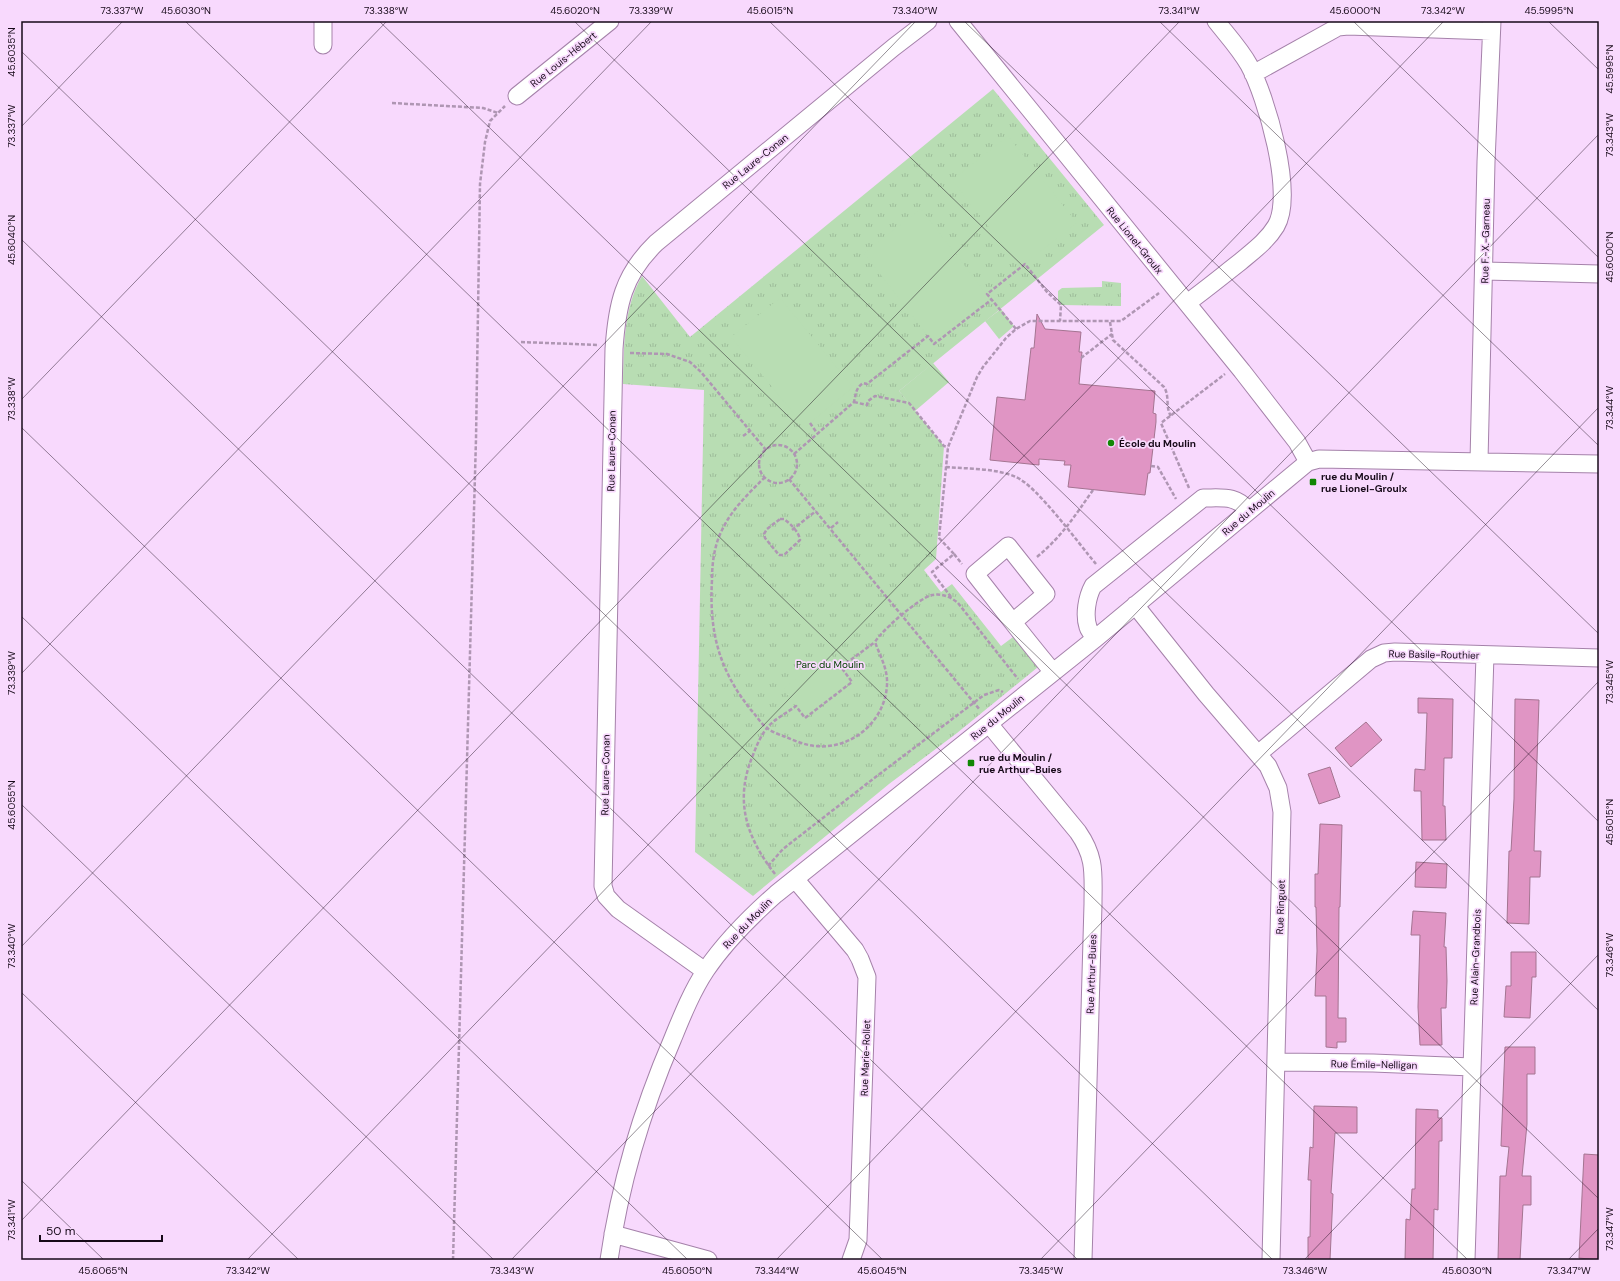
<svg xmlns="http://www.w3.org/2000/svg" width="1620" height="1281" viewBox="0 0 1620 1281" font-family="'DM Sans',sans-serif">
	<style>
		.grass { fill: url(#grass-tufts) }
		.garden { fill: #b8ddb3 }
		.building { fill: #e095c4; stroke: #a47491 }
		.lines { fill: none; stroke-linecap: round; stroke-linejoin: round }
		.minor-casing { stroke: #a582aa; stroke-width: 19 }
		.path { stroke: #af96b3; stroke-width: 2.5; stroke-dasharray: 4 2; stroke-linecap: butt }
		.minor { stroke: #fff; stroke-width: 17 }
		.ticks { fill: none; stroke: #160918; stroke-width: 1; stroke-opacity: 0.45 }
		.poi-dot { fill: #118704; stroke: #f8d9fd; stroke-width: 1.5 }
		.labels { text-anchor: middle; stroke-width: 3.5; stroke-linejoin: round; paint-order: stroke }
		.street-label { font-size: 10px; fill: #160918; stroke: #f8d9fd }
		.poi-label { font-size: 10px; font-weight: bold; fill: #160918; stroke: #f8d9fd; text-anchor: start }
		.park-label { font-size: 10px; fill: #044201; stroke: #f8d9fd }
		.neatline { fill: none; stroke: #160918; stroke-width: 1.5 }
		.ticks-label { font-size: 10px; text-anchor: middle; fill: #160918 }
	</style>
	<defs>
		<pattern id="grass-tufts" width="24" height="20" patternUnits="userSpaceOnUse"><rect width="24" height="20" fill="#b8ddb3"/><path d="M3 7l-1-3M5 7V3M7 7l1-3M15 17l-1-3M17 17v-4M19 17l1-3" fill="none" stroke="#9dbc99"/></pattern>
	</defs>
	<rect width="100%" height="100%" fill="#f8d9fd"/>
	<path class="grass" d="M 993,89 L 1104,225 L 899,391 L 944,446 L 936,559 L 924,570 L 941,592 L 952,584 L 1001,646 L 1013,637 L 1038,667 L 957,733 L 889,784 L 753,896 L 695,852 L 704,390 L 623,384 C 624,347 623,309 642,276 L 690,337 Z
		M 1102,281 L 1121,283 L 1121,306 L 1061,305 L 1058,301 L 1058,291 L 1062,288 L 1102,287 Z"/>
	<path class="garden" d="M 1008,136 L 1077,223 L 1020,267 L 952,180 Z
		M 921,209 L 991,300 L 934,344 L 864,253 Z
		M 780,298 L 853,387 L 805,427 L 731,337 Z
		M 1001,309 L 1014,326 L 999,339 L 985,321 Z
		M 933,363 L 949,382 L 915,411 L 899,391 Z
		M 830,653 L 852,682 L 805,718 L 783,689 Z"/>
	<path class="building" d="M 1037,314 L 1045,329 L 1081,332 L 1079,352 L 1082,352 L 1079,384 L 1155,391 L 1153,413 L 1156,414 L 1156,422 L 1150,473 L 1148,473 L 1145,495 L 1068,487 L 1071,465 L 1064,465 L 1065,461 L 1039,459 L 1039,465 L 990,460 L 997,397 L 1025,400 L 1031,348 L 1034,348 Z
		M 1418,698 L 1453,699 L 1452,758 L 1444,758 L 1443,806 L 1445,806 L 1446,840 L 1422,840 L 1421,791 L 1414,791 L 1415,769 L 1425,770 L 1427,713 L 1418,713 Z
		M 1515,699 L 1539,700 L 1534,851 L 1541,851 L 1540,877 L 1530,877 L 1529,924 L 1507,923 L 1509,851 L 1511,851 L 1514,799 Z
		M 1366,722 L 1382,740 L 1351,767 L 1335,748 Z
		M 1330,767 L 1340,797 L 1319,804 L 1308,774 Z
		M 1320,824 L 1342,825 L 1340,907 L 1339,907 L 1338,1018 L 1346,1018 L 1346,1042 L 1337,1042 L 1337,1048 L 1326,1047 L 1326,996 L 1315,996 L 1317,951 L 1316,907 L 1315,907 L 1315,874 L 1318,874 Z
		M 1416,862 L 1447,864 L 1446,888 L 1415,887 Z
		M 1413,911 L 1446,913 L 1444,947 L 1446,947 L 1447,981 L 1446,1008 L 1441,1008 L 1442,1045 L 1420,1045 L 1418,1007 L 1420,935 L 1411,935 Z
		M 1511,952 L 1536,952 L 1536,977 L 1532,977 L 1530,1018 L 1504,1017 L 1506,986 L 1511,986 Z
		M 1505,1047 L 1535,1047 L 1535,1074 L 1527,1074 L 1527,1124 L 1522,1176 L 1531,1176 L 1531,1205 L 1523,1205 L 1520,1260 L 1498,1260 L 1500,1176 L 1506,1176 L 1509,1147 L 1501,1146 Z
		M 1314,1106 L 1357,1107 L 1357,1133 L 1335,1133 L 1331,1193 L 1333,1194 L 1330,1260 L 1308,1260 L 1308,1237 L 1310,1237 L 1311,1180 L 1308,1180 L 1310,1147 L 1313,1148 Z
		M 1416,1109 L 1438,1110 L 1438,1118 L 1442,1118 L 1442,1141 L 1439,1141 L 1438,1210 L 1434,1209 L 1433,1260 L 1405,1260 L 1406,1219 L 1410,1220 L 1412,1189 L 1415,1189 Z
		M 1584,1154 L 1599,1155 L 1599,1260 L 1579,1258 Z"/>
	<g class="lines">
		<g class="minor-casing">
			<path id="minor" d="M 958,21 L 1242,371 L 1297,442 L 1308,462
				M 323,45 L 323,21
				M 1253,74 L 1338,27 L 1348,26 L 1491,31
				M 517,96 L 610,21
				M 1484,271 L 1599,274
				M 1187,303 C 1205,290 1222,276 1240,262 C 1253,251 1267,241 1276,226 C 1295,194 1266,96 1249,65 C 1240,49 1227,35 1216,21
				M 1479,461 L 1486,162 L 1492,21
				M 1135,605 L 1206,694 L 1268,766 L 1278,788 L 1282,812 L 1271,1260
				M 1013,622 L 1046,594 L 1008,546 L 975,574 C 1001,607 1026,640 1053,672
				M 1096,638 C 1093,635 1089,631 1088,627 C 1084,615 1087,597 1093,586 L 1203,498 C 1223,498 1236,495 1249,511
				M 989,724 L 1078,832 C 1096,858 1093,874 1093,904 L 1083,1260
				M 1258,754 L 1371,659 L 1384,653 L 1395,652 L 1599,658
				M 795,879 L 855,950 L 860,959 L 867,977 L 858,1240 L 851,1260
				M 705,971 L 618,909 L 606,896 L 603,886 L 614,349 C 617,305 623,275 656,243 L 894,47 L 928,21
				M 1276,1062 L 1373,1063 L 1472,1067
				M 613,1234 L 708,1260
				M 609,1260 C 620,1183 642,1110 673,1038 C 682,1016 692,991 706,970 C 725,942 750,917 776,894 L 1096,638 L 1308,462 L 1319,459 L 1599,464
				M 1466,1260 L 1485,655"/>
		</g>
		<path class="path" d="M 392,103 L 483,108 L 498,113
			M 1110,322 L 1113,340 L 1164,387 C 1170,396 1165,407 1171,416
			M 1016,329 L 987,294 L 1025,264 L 1047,292 L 1061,305 L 1060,321
			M 521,342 L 599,345
			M 630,353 L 667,354 L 690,362 L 701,372 L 766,450
			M 1081,358 L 1112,334
			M 854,402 L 867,405 L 868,401 L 875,396 L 909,403 L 944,446 L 948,447
			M 810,423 L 817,433
			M 743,436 L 750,431
			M759 464a19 19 0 1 1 38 0a19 19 0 1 1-38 0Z
			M 794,454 L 854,402 C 856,393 856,388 863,383 L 867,384 L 928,336 L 934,344 L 991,300
			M 1151,466 L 1158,467 L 1176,499
			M 946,467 C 969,469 995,468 1016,477 C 1037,486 1079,544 1096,564
			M 765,477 C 749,493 732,509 722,530 C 714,546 712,564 712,580 C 709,632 719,670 751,710 C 756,715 761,724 767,728 C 772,732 780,735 786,737 C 795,741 805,745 815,746 C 851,750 885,722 887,685 C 888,669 880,656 875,642 C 882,630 919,598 932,595 C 942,593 951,597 958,603 L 1018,679
			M 789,479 L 980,710
			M 1189,488 L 1161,423 L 1225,374
			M 780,519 L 784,519 C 791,524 799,532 800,540 L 784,555 L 779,555 L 765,538 L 764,534 L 767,529 Z
			M 831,528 L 838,522
			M 792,530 L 816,511
			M 954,554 L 939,538 L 948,447 L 977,377 L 983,367 L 1006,338 L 1016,329 L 1030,321 L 1121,321 L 1159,293
			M 1037,557 C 1063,535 1074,517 1093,490
			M 951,597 L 932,572 L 954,554 L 962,564
			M 768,866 L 783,849 L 873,779 L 984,695 L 999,690 L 1003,692
			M 775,874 C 746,837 734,800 753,755 C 756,747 761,735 767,728 C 774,719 787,713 796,706 L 805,718 L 852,682 L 841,667 L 875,642
			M 453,1260 L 476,439 L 480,184 L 485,142 L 490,121 L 505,106"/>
		<use href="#minor" class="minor"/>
	</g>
	<path class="ticks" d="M 185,21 L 1468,1260M 379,21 L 1599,1199M 574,21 L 1599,1011M 769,21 L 1599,822M 964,21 L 1599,634M 1159,21 L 1599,446M 1353,21 L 1599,258M 1548,21 L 1599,70M 21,51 L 1273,1260M 21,127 L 123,21M 21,239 L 1078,1260M 21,400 L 387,21M 21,427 L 883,1260M 21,616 L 688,1260M 21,674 L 652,21M 21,804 L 494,1260M 21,947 L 916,21M 21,992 L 299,1260M 21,1180 L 104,1260M 21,1221 L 1180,21M 247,1260 L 1444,21M 511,1260 L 1599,134M 776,1260 L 1599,407M 1040,1260 L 1599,681M 1304,1260 L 1599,954M 1568,1260 L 1599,1228"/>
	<g class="poi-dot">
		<circle cx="1111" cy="443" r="4"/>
		<rect x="1309" y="478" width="8" height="8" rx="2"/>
		<rect x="967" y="759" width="8" height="8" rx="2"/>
	</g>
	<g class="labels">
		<g class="street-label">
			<text transform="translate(563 59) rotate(-39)" y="4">Rue Louis-Hébert</text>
			<text transform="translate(755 161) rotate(-39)" y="4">Rue Laure-Conan</text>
			<text transform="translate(1135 240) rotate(51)" y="4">Rue Lionel-Groulx</text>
			<text transform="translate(1485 241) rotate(-89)" y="4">Rue F.-X.-Garneau</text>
			<text transform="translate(611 451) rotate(-89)" y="4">Rue Laure-Conan</text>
			<text transform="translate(1248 512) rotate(-40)" y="4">Rue du Moulin</text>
			<text transform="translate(1434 654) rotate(1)" y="4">Rue Basile-Routhier</text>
			<text transform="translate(997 717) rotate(-39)" y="4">Rue du Moulin</text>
			<text transform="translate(605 775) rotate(-89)" y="4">Rue Laure-Conan</text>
			<text transform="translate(1280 907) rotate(-88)" y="4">Rue Ringuet</text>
			<text transform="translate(747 923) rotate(-46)" y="4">Rue du Moulin</text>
			<text transform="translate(1475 957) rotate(-88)" y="4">Rue Alain-Grandbois</text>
			<text transform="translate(1091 974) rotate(-88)" y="4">Rue Arthur-Buies</text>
			<text transform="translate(865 1058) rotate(-88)" y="4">Rue Marie-Rollet</text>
			<text transform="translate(1374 1064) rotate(1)" y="4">Rue Émile-Nelligan</text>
		</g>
		<g class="poi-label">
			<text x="1119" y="447">École du Moulin</text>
			<text x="1321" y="480">rue du Moulin /<tspan x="1321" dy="12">rue Lionel-Groulx</tspan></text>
			<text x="979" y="761">rue du Moulin /<tspan x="979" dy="12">rue Arthur-Buies</tspan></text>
		</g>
		<g class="park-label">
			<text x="830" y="668">Parc du Moulin</text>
		</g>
	</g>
	<rect width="1620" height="1281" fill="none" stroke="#f8d9fd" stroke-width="44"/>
	<path d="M40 1235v6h122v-6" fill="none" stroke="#160918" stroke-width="2"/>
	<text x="46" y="1235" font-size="12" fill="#160918" stroke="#f8d9fd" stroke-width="3" paint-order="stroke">50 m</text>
	<rect x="22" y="22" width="1576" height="1237" class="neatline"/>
	<g class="ticks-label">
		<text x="122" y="14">73.337°W</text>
		<text x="186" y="14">45.6030°N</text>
		<text x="386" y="14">73.338°W</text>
		<text x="575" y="14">45.6020°N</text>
		<text x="651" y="14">73.339°W</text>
		<text x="770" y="14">45.6015°N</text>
		<text x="915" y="14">73.340°W</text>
		<text x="1179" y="14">73.341°W</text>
		<text x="1355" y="14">45.6000°N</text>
		<text x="1443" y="14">73.342°W</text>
		<text x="1549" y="14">45.5995°N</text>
		<text transform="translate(11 52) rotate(-90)" y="4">45.6035°N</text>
		<text transform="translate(1609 69) rotate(-90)" y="4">45.5995°N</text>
		<text transform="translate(11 126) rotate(-90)" y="4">73.337°W</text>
		<text transform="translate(1609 135) rotate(-90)" y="4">73.343°W</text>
		<text transform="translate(11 240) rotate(-90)" y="4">45.6040°N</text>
		<text transform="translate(1609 257) rotate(-90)" y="4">45.6000°N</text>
		<text transform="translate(11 399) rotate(-90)" y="4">73.338°W</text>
		<text transform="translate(1609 408) rotate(-90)" y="4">73.344°W</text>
		<text transform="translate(11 673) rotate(-90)" y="4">73.339°W</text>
		<text transform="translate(1609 682) rotate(-90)" y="4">73.345°W</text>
		<text transform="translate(11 805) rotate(-90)" y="4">45.6055°N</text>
		<text transform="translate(1609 822) rotate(-90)" y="4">45.6015°N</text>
		<text transform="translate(11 946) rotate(-90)" y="4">73.340°W</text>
		<text transform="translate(1609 955) rotate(-90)" y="4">73.346°W</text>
		<text transform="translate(11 1220) rotate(-90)" y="4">73.341°W</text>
		<text transform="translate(1609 1229) rotate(-90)" y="4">73.347°W</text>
		<text x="103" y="1274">45.6065°N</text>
		<text x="248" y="1274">73.342°W</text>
		<text x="512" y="1274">73.343°W</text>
		<text x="687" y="1274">45.6050°N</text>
		<text x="777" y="1274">73.344°W</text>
		<text x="882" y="1274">45.6045°N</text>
		<text x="1041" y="1274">73.345°W</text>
		<text x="1305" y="1274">73.346°W</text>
		<text x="1467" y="1274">45.6030°N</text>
		<text x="1569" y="1274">73.347°W</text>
	</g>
</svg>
